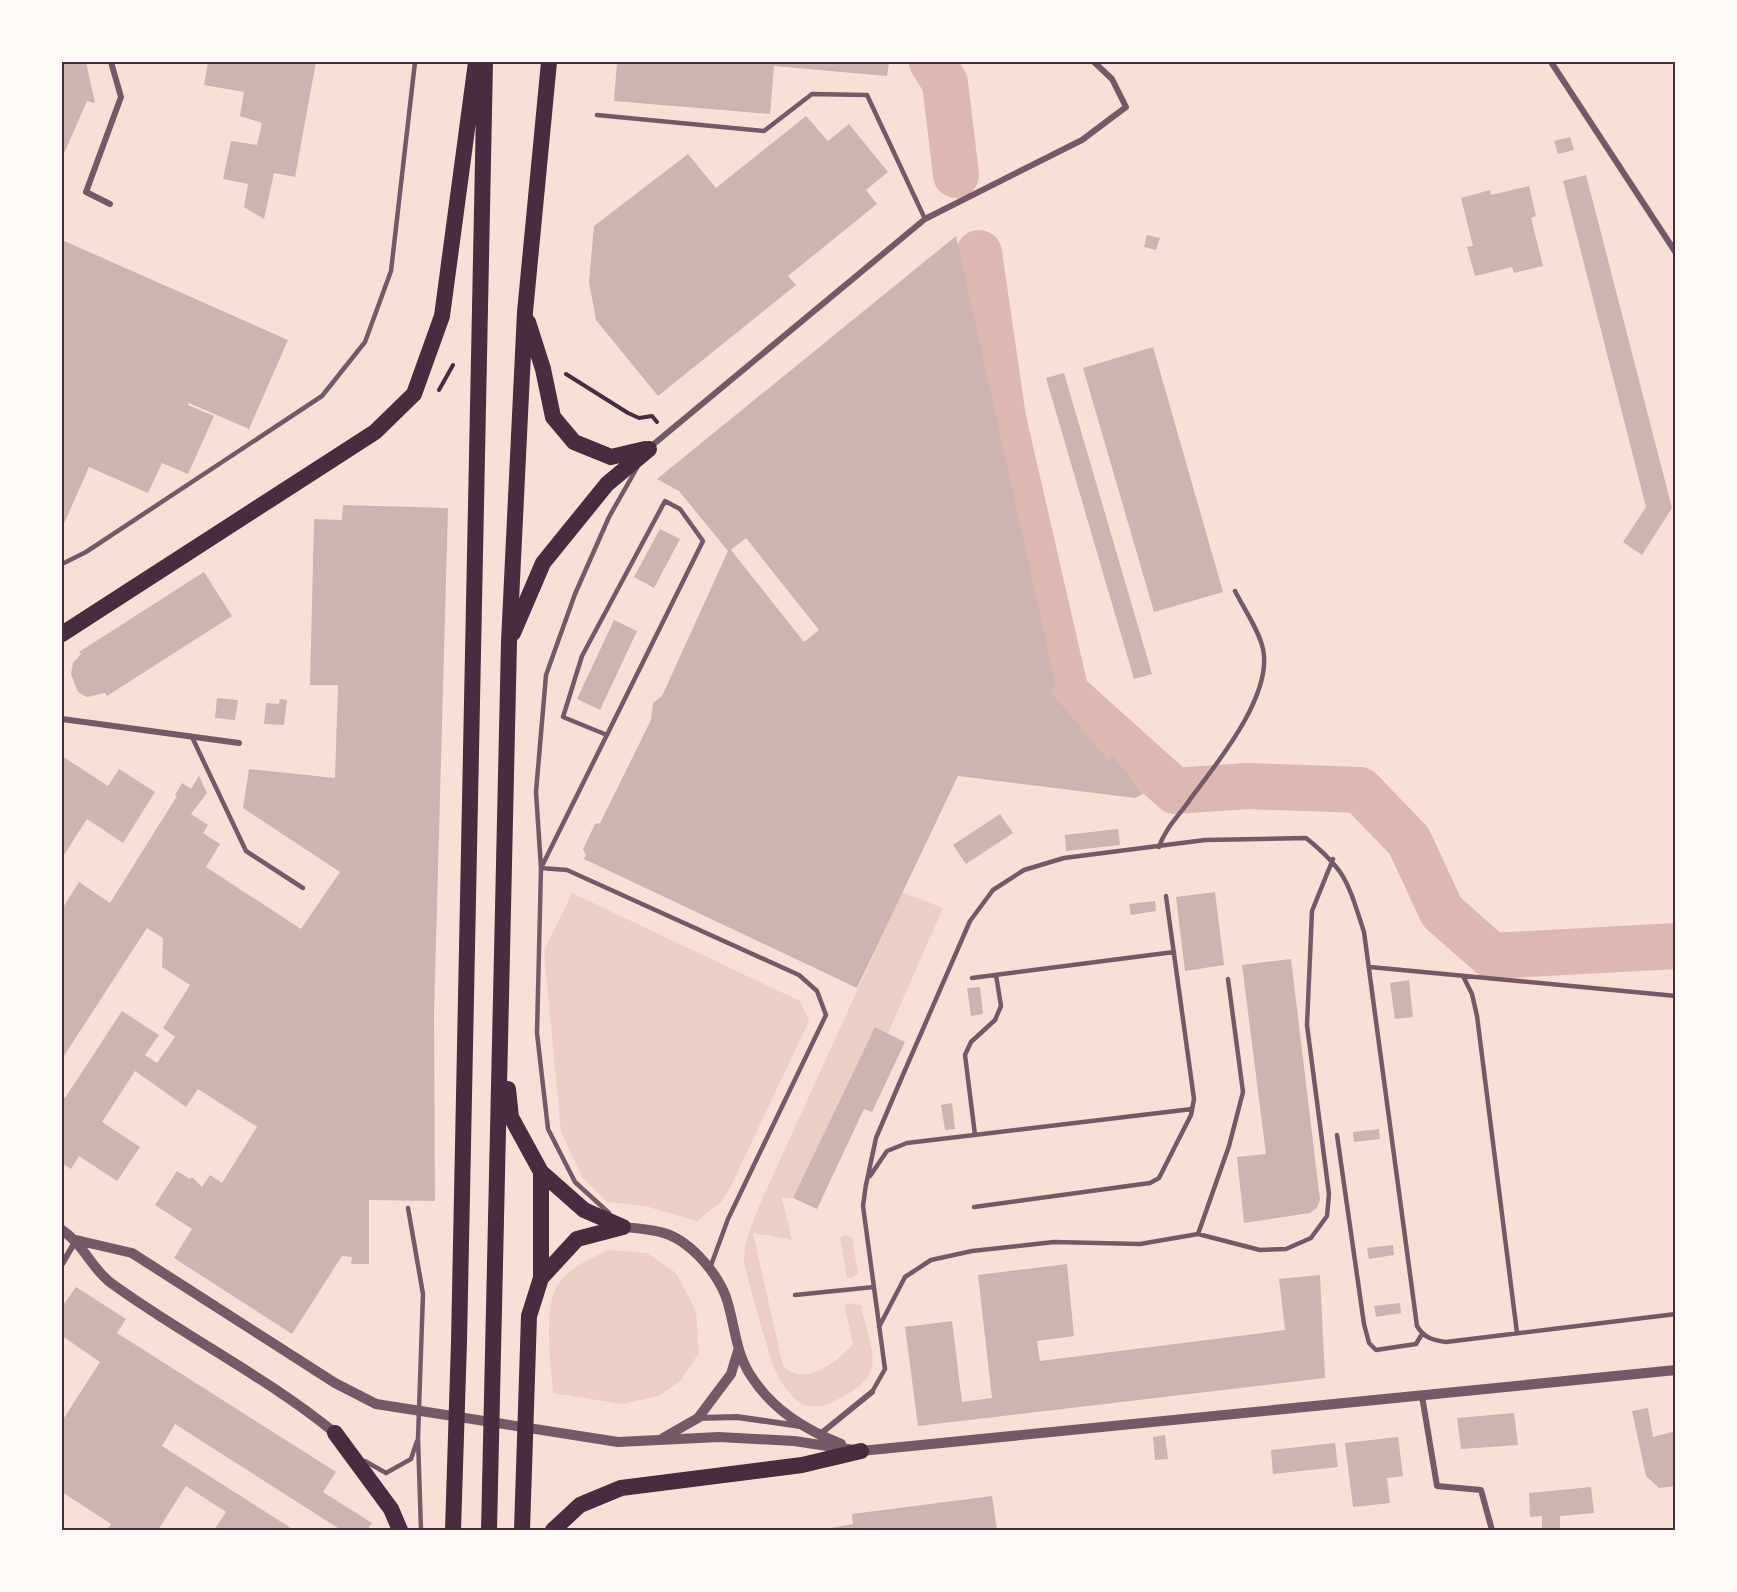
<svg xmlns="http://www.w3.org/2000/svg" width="1737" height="1592" viewBox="0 0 1737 1592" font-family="'DM Sans',sans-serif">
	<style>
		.green { fill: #ebcfc5 }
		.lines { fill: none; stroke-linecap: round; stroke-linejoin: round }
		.river { stroke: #dcb8b0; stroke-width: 46 }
		.building { fill: #ccb4b1; fill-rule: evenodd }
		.path { stroke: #4a2c40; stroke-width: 4 }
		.service { stroke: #755966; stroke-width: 4.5 }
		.minor { stroke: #755966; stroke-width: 6 }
		.tertiary { stroke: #755966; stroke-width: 10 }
		.trunk { stroke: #4a2c40; stroke-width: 16 }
		.neatline { fill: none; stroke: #4a2c40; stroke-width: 2 }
	</style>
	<rect width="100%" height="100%" fill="#f7e1d7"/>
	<path class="green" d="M 902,892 L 943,908 L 888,1033 L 875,1027 L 793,1198 L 782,1198 L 792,1240 L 753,1233 L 783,1366 C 804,1388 837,1362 853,1344 L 845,1308 L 847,1303 L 861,1305 C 872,1358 890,1374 833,1402 C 823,1407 808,1409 799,1402 C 789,1395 782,1383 776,1373 C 772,1365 743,1266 744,1259 C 745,1237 755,1216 764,1195 Z
		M 572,893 L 800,1001 L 809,1021 L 730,1188 L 721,1202 L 697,1221 L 645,1206 L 607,1202 L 582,1177 L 561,1132 L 544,951 Z
		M 846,1235 L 852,1238 L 858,1273 L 852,1278 L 847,1278 L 840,1237 Z
		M 608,1250 L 647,1253 L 676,1273 L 696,1311 L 699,1353 L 680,1381 L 659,1396 L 622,1404 L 553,1393 C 551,1364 542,1307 559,1283 C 570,1267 591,1259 608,1250 Z"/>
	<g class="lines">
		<path class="river" d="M 932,62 L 945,83 L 956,175
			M 979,253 L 1003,418 L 1066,693 L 1175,791 L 1247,786 L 1360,790 L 1409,841 L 1442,912 L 1492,956 L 1676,946"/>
	</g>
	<path class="building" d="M 62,62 L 86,62 L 95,103 L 87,101 L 62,158 Z
		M 208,62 L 316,62 L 295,177 L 274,173 L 264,219 L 244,207 L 248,184 L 223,179 L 231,141 L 257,145 L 262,123 L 240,116 L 244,92 L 204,85 Z
		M 617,62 L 889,62 L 887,76 L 774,66 L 770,114 L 614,101 Z
		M 806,116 L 828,141 L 849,124 L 888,172 L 866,190 L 877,204 L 788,276 L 796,285 L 658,396 L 596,320 L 589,282 L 594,226 L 688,154 L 716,188 Z
		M 1570,137 L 1574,150 L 1558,154 L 1554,141 Z
		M 1586,175 L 1672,508 L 1642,555 L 1623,542 L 1646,507 L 1563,181 Z
		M 1529,186 L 1536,216 L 1531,218 L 1543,266 L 1514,273 L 1512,267 L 1475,276 L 1467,247 L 1473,246 L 1461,198 L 1490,190 L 1491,195 Z
		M 1147,235 L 1160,238 L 1156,250 L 1144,247 Z
		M 956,236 L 1056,686 L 1051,692 L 1108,760 L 1112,756 L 1143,794 L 1135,798 L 958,776 L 857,988 L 584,859 L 586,855 L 583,849 L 595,824 L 600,823 L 651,720 L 653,703 L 662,696 L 728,551 L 679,491 L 657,479 ZM 746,538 L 819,630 L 804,642 L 731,550 Z
		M 62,240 L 288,340 L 249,429 L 189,403 L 188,405 L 214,416 L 188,474 L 162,463 L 148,493 L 89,467 L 62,528 Z
		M 1153,347 L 1223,592 L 1154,612 L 1083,368 Z
		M 1064,373 L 1152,674 L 1134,679 L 1046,378 Z
		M 343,505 L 448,508 L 434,1014 L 435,1201 L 369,1200 L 369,1264 L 351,1264 L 352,1257 L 342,1256 L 292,1334 L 174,1258 L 192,1229 L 155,1205 L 177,1171 L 190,1179 L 192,1177 L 202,1187 L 210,1175 L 222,1183 L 257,1127 L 198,1089 L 186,1107 L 135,1071 L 102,1122 L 140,1147 L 117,1181 L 79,1156 L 71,1169 L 62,1163 L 62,1096 L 65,1098 L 122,1011 L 159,1035 L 145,1055 L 157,1063 L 175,1037 L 163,1028 L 190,985 L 162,967 L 163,938 L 147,928 L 62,1059 L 62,909 L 79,882 L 110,903 L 177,796 L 175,795 L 182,783 L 191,789 L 199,776 L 207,793 L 191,814 L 208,825 L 203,833 L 220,844 L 206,867 L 301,929 L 340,872 L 243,808 L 249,769 L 335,778 L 338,685 L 310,685 L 314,519 L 342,520 Z
		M 660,529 L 680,539 L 654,588 L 634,577 Z
		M 204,572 L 232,616 L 107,696 L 105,693 L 87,697 L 78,692 L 71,674 L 73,663 L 81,654 L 79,652 Z
		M 614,620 L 637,631 L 600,710 L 577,699 Z
		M 217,698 L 238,700 L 235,720 L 215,718 Z
		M 280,699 L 287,700 L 284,725 L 264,724 L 266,703 L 279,704 Z
		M 62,756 L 108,786 L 119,769 L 155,792 L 123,843 L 87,819 L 62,858 Z
		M 1000,814 L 1013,833 L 966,864 L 953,845 Z
		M 1118,829 L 1120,845 L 1066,851 L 1065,835 Z
		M 1215,892 L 1224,965 L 1185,971 L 1176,897 Z
		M 1155,901 L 1156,911 L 1131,915 L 1129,904 Z
		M 1291,959 L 1320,1200 L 1317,1208 L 1310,1213 L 1244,1223 L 1237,1157 L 1266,1154 L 1242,965 Z
		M 1409,980 L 1413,1017 L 1395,1019 L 1390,983 Z
		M 980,987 L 983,1014 L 971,1016 L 967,988 Z
		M 875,1027 L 905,1042 L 872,1112 L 864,1109 L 817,1209 L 793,1198 Z
		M 952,1103 L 955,1129 L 945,1130 L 941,1105 Z
		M 1379,1129 L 1380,1139 L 1354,1142 L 1353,1132 Z
		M 1393,1245 L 1394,1255 L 1369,1259 L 1367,1248 Z
		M 1067,1264 L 1074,1336 L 1037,1341 L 1040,1361 L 1285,1330 L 1279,1279 L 1320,1275 L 1325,1378 L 918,1426 L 905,1327 L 952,1321 L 962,1402 L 992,1398 L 978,1275 Z
		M 76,1287 L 126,1319 L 117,1333 L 336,1472 L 323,1492 L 372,1523 L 367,1530 L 341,1530 L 175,1424 L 162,1446 L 294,1530 L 214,1530 L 226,1512 L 186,1486 L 158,1530 L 107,1530 L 111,1524 L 62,1492 L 62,1421 L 100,1362 L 62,1336 L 62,1307 Z
		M 1400,1303 L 1401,1313 L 1376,1317 L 1374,1306 Z
		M 1648,1408 L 1653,1437 L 1676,1431 L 1676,1486 L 1659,1488 L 1646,1476 L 1632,1411 Z
		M 1514,1413 L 1518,1445 L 1461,1449 L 1457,1418 Z
		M 1165,1435 L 1168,1459 L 1155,1460 L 1153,1437 Z
		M 1398,1437 L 1403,1476 L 1387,1478 L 1390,1503 L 1353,1507 L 1345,1443 Z
		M 1335,1443 L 1338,1467 L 1273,1474 L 1271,1450 Z
		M 1591,1487 L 1594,1513 L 1560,1516 L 1560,1530 L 1542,1530 L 1542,1516 L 1530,1517 L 1529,1493 Z
		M 992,1496 L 997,1530 L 819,1530 L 853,1524 L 852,1514 Z"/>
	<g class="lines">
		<path class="path" d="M 566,374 L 628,413 L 639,418 L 652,416 L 657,422
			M 439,390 L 453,365"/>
		<path class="service" d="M 597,115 L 764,131 L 812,94 L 867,95 L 925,219
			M 62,564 L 86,552 L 322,396 L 365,342 L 391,271 L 415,62
			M 192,737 L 246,851 L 303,888
			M 1159,847 C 1165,828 1180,815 1191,798 C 1218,762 1273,695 1263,649 C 1259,630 1244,609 1235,591
			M 542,866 L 703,541 L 680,509 L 665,501 L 582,656 L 563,717 L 607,735
			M 541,868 L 567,870 L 799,975 L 817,991 L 826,1015 L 728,1219 L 710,1268
			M 1370,967 L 1676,996
			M 1463,976 L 1472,994 L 1477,1016 L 1517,1333
			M 972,978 L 1174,952
			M 975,1135 L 965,1055 L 971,1042 L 995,1020 L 1001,1006 L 996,975
			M 1337,1135 L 1364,1324 L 1369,1343 L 1376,1350 L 1416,1344 L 1422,1334
			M 870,1176 L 887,1151 L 907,1143 L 1192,1109
			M 866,1184 L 863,1206 L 885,1369 L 872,1392
			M 866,1185 L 876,1138 L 902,1077 L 970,921 L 993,890 L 1024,870 L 1064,858 L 1205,840 L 1306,838 C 1347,871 1348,883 1364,932 L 1417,1326 C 1424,1338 1433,1340 1446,1342 L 1676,1314
			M 974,1207 L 1150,1183 L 1159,1178 L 1191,1115 L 1194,1099 L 1166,896
			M 408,1208 L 423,1294 L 418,1438 L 421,1530
			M 609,1213 L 575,1182 L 548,1129 L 537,1033 L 541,868 L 536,792 L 546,675 L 575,594 L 609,517 L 638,466
			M 1198,1234 L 1229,1146 L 1243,1092 L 1228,979
			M 795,1295 L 874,1287
			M 879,1327 L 905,1277 L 931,1260 L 972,1251 L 1054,1242 L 1140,1244 L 1198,1234 L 1260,1250 L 1286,1249 L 1311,1238 L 1327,1216 L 1329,1194 L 1307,1025 L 1312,911 L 1333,859
			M 365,1461 L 386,1473 L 411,1459 L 417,1441"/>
		<path class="minor" d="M 1551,62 L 1676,253
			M 110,204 L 86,192 L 121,97 L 111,62
			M 649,448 L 925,219 L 1082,140 L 1126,107 L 1112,79 L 1094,62
			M 62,719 L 239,743
			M 62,1264 L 75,1242
			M 1422,1396 L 1437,1486 L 1481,1490 L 1492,1530
			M 698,1418 L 737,1417 L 800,1426
			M 819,1435 L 872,1392"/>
		<path class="tertiary" d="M 623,1227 C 635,1228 648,1229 660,1232 C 688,1238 716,1271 726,1297 C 735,1324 735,1352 751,1376 C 773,1410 804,1429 841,1444
			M 62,1230 C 84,1245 92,1269 111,1283 C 184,1336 265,1376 335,1433
			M 76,1240 L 132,1253 L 335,1383 L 376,1404 L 618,1442 L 719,1437 L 794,1441 L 861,1451 L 1676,1370
			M 663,1438 L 698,1418 L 731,1374 L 738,1351"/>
		<path class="trunk" d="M 528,322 L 543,369 L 553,417 L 574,442 L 611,457 L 645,449
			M 513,633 L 543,563 L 607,484 L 649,449
			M 62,634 L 375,432 L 414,394 L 442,316 L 476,62
			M 508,1089 L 511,1117 L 541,1172 L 584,1210 L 623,1227
			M 541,1278 L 541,1172
			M 335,1433 L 391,1509 L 400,1530
			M 453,1530 L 459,1342 L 485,62
			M 489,1530 L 509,642 L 525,312 L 549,62
			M 522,1530 L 529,1316 L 541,1278 L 577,1239 L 623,1227
			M 553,1530 L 580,1505 L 621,1488 L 802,1465 L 861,1451"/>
	</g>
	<rect width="1737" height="1592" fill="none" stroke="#fffaf5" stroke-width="126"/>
	<rect x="63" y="63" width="1611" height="1466" class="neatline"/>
</svg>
